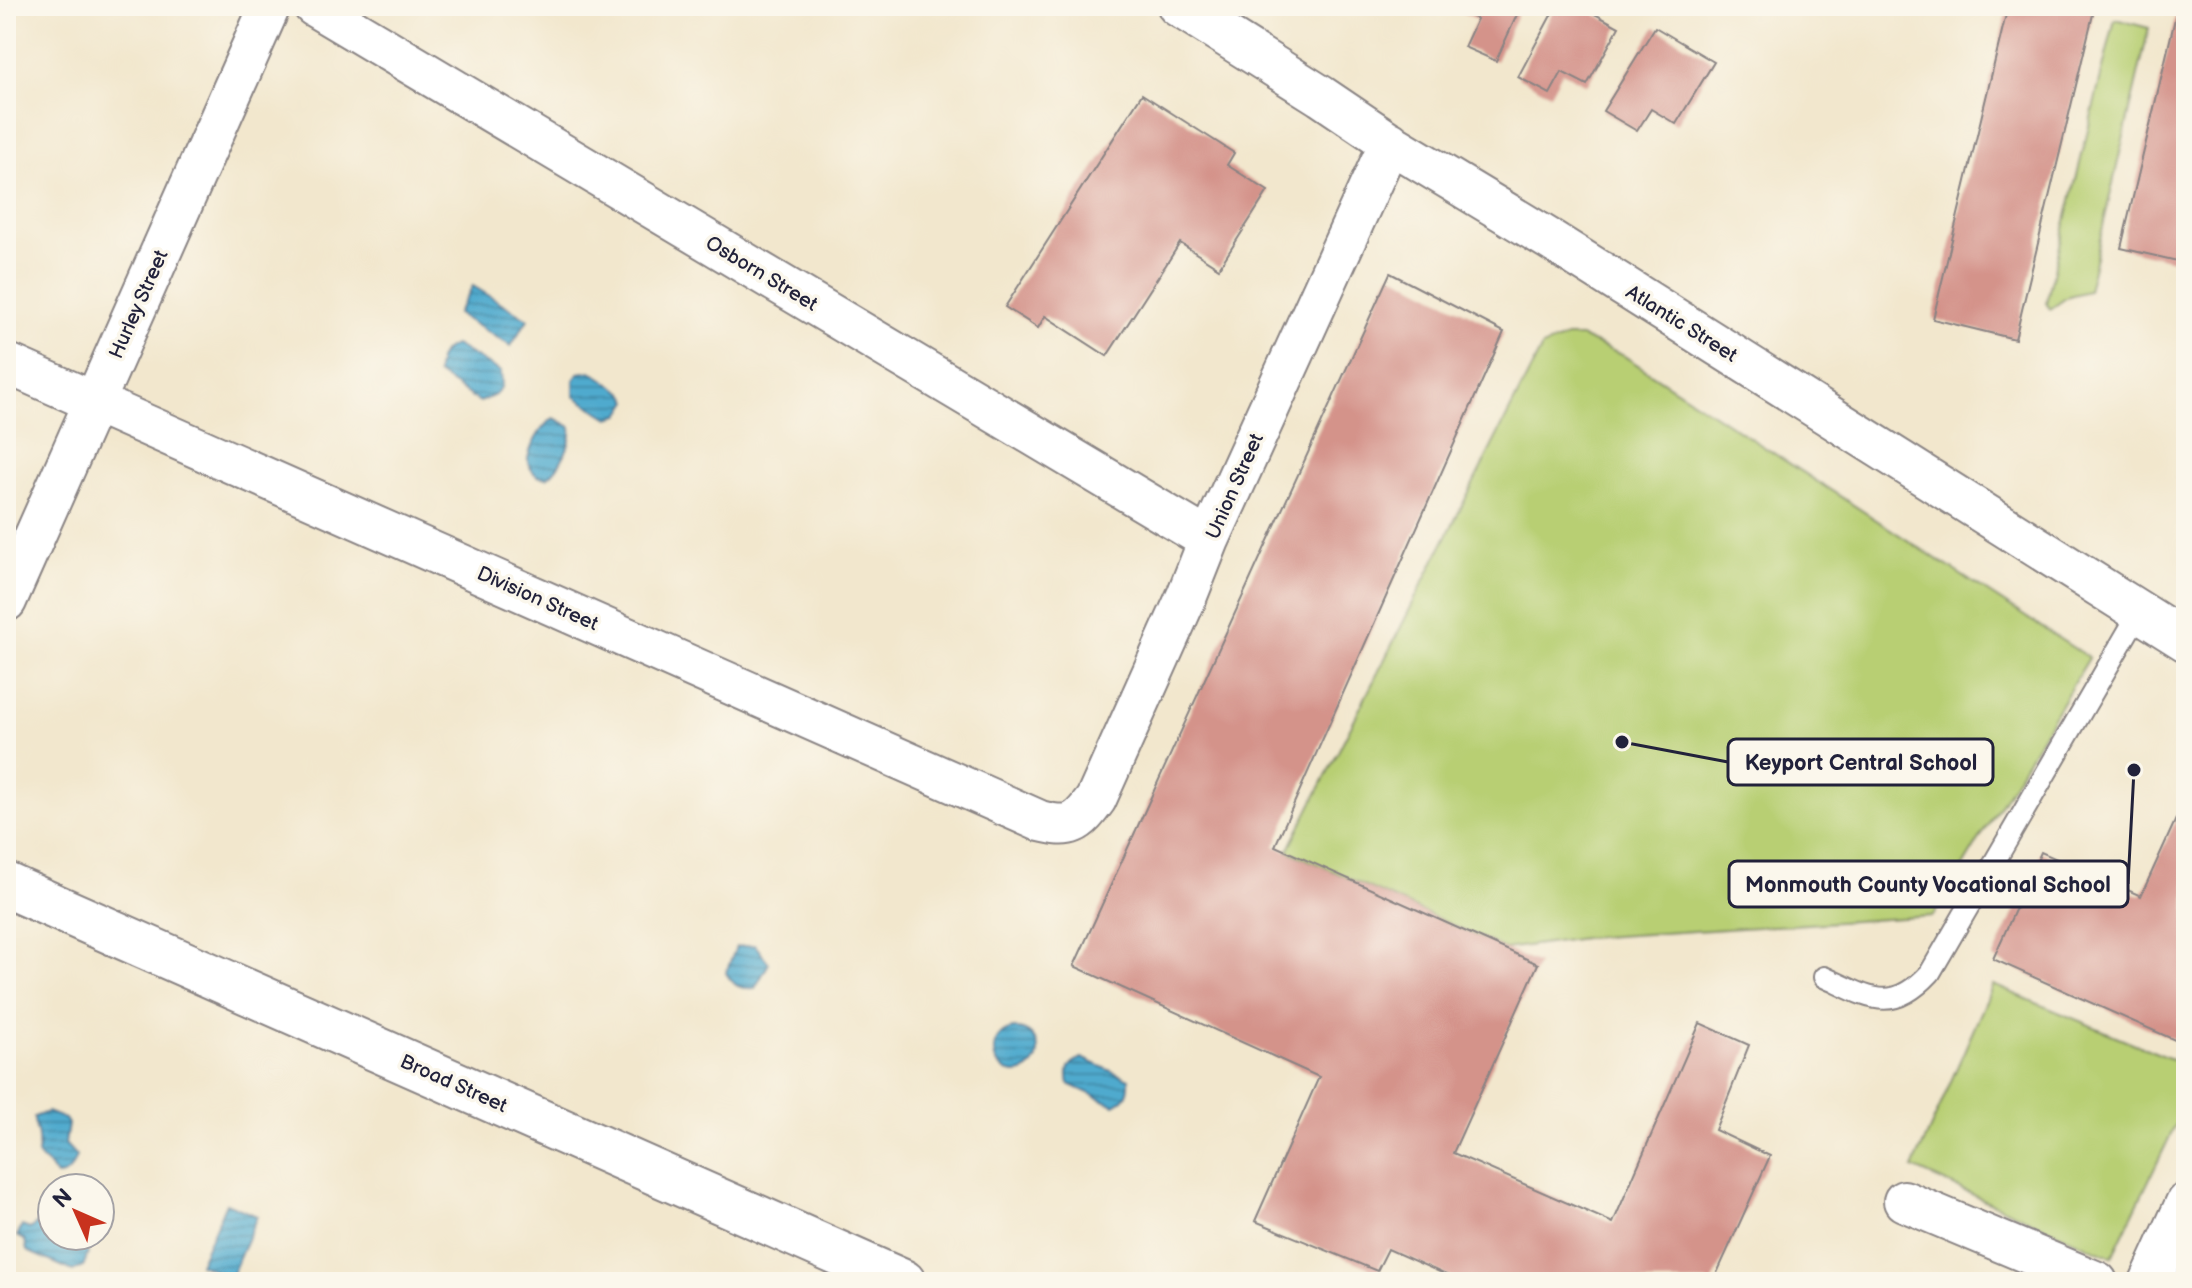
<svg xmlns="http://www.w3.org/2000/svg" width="2192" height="1288" viewBox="0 0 2192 1288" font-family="'Balsamiq Sans',sans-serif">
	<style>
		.green { fill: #b8cf73; stroke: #6d7857; stroke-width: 2 }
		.water { fill: url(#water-rules); stroke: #396684; stroke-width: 2 }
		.building { fill: #d4938a }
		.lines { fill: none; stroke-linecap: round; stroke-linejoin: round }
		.lane-casing { stroke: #8a8484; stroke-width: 24 }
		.street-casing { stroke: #8a8484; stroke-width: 44 }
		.secondary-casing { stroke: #8a8484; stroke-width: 48 }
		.lane { stroke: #fff; stroke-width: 20 }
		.street { stroke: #fff; stroke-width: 40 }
		.secondary { stroke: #fff; stroke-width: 44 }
		.labels { text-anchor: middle; stroke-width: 7; stroke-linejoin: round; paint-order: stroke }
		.street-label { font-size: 20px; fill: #22223b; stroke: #fbf7ec }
		.leader { fill: none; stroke: #22223b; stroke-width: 3 }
		.callout-dot { fill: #22223b; stroke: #fbf7ec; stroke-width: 3 }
		.callout { fill: #fbf7ec; stroke: #22223b; stroke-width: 3 }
		.callout-label { font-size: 22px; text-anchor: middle; font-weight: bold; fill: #22223b }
	</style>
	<defs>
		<pattern id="water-rules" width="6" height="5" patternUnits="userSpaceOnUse" patternTransform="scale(2)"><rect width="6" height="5" fill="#50aace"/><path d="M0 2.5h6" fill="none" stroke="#428aa8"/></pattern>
	</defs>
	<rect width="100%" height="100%" fill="#fbf7ec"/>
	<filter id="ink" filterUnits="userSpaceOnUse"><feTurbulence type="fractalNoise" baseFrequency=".0125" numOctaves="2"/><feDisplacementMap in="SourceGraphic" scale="16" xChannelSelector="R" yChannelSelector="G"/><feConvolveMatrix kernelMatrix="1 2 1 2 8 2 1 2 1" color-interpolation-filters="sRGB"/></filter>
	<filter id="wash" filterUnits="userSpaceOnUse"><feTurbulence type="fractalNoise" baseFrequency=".006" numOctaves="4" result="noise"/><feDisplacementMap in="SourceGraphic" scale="32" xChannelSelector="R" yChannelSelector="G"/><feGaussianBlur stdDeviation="1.8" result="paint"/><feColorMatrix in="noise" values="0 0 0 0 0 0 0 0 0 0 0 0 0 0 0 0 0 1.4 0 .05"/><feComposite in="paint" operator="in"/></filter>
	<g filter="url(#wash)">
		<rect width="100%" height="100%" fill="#f2e7cd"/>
		<path class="green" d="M 2115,19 L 2149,28 L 2088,291 L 2069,296 L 2050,309 L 2046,303 Z
			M 1566,337 L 1581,337 L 1624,356 L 2089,658 L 1933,916 L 1584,938 L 1505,949 L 1288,851 L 1542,347 Z
			M 1993,985 L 2186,1065 L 2186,1103 L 2112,1257 L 1913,1168 Z"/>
		<path class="water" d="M 473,286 L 528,319 L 511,346 L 457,314 Z
			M 455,345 L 501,372 L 502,386 L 495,395 L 480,402 L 437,374 C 437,360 441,349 455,345 Z
			M 591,371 L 624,393 L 629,401 L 620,415 L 609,418 L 574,396 L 574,380 L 579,373 Z
			M 554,418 L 571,427 C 573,443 560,468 547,478 L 537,476 C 532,471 527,465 528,458 C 531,444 543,424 554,418 Z
			M 755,945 L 769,963 L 755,988 C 739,989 734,986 726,973 L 736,947 Z
			M994 1051a22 22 0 1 1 44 0a22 22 0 1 1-44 0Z
			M 1082,1058 L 1129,1079 C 1130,1093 1126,1099 1114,1105 L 1069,1084 C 1066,1069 1068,1064 1082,1058 Z
			M 47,1112 L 65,1119 L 68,1124 L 65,1144 L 76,1156 C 72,1167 69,1176 56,1176 L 50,1167 C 32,1152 40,1156 38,1138 C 38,1129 33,1126 34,1117 Z
			M 226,1203 L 257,1216 L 231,1277 L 199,1264 Z
			M 38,1223 L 52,1229 L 52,1236 C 69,1236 80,1238 88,1253 L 83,1267 L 73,1271 L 27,1251 L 25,1240 L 17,1236 L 22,1226 L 30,1229 Z"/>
		<g id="blocks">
			<path class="building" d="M 1447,6 L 1521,6 L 1496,61 L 1464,47 L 1477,19 Z
				M 1556,6 L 1580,6 L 1619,27 L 1587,85 L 1562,72 L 1550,94 L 1518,77 Z
				M 2008,6 L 2095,6 L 2015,339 L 1933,319 Z
				M 2178,6 L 2186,6 L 2186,263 L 2121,248 Z
				M 1655,27 L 1714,62 L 1676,124 L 1651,109 L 1637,131 L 1603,111 Z
				M 1142,94 L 1234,153 L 1227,165 L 1268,191 L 1219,268 L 1180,243 L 1107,356 L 1045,316 L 1038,328 L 1005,307 Z
				M 1390,273 L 1504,332 L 1275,846 L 1538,964 L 1453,1153 L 1613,1223 L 1700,1023 L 1749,1045 L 1715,1130 L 1770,1156 L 1713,1282 L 1462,1282 L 1388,1249 L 1377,1271 L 1255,1221 L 1319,1077 L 1074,966 Z
				M 2186,797 L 2186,1045 L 1993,959 L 2041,852 L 2141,896 Z"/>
		</g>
	</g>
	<g filter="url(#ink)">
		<use href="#blocks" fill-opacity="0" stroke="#8a8484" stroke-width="2"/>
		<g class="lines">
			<g class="lane-casing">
				<path id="lane" d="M 1824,977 C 1870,998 1891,1015 1930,973 L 2140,611"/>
			</g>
			<g class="street-casing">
				<path id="street" d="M 314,6 L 1209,540
					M 1178,6 L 1321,96 L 1395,146 L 1549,239 L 2186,641
					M 6,363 L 1040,821 C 1071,829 1078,824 1096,799 L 1186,598 L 1209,540 L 1390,142
					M 6,601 L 270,6
					M 1904,1201 L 2097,1282
					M 2150,1282 L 2186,1203"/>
			</g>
			<g class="secondary-casing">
				<path id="secondary" d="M 6,885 L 903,1282"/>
			</g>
			<use href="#lane" class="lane"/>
			<use href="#street" class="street"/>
			<use href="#secondary" class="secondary"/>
		</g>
	</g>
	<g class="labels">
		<g class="street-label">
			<text transform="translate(762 273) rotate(31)" y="7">Osborn Street</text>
			<text transform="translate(138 304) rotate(-66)" y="7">Hurley Street</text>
			<text transform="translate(1682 323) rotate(32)" y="7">Atlantic Street</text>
			<text transform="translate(1234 486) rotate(-66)" y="7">Union Street</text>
			<text transform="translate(538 598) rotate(24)" y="7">Division Street</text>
			<text transform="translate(454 1083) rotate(24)" y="7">Broad Street</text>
		</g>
	</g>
	<path class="leader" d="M1622 742L1728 762M2134 770L2128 884"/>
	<g class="callout-dot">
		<circle cx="1622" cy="742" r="8"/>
		<circle cx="2134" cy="770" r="8"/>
	</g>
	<g class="callout">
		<rect x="1728" y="739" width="265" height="46" rx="8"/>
		<rect x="1729" y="861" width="399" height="46" rx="8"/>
	</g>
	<g class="callout-label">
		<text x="1861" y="770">Keyport Central School</text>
		<text x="1928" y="892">Monmouth County Vocational School</text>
	</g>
	<rect width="2192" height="1288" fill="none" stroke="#fbf7ec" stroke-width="32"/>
	<g transform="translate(76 1212) rotate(315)"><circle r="38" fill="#fbf7ec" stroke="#a4a2a5" stroke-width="2"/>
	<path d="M0-6L14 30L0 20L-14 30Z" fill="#c8321e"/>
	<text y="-12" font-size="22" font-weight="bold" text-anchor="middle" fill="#22223b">N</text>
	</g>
</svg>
